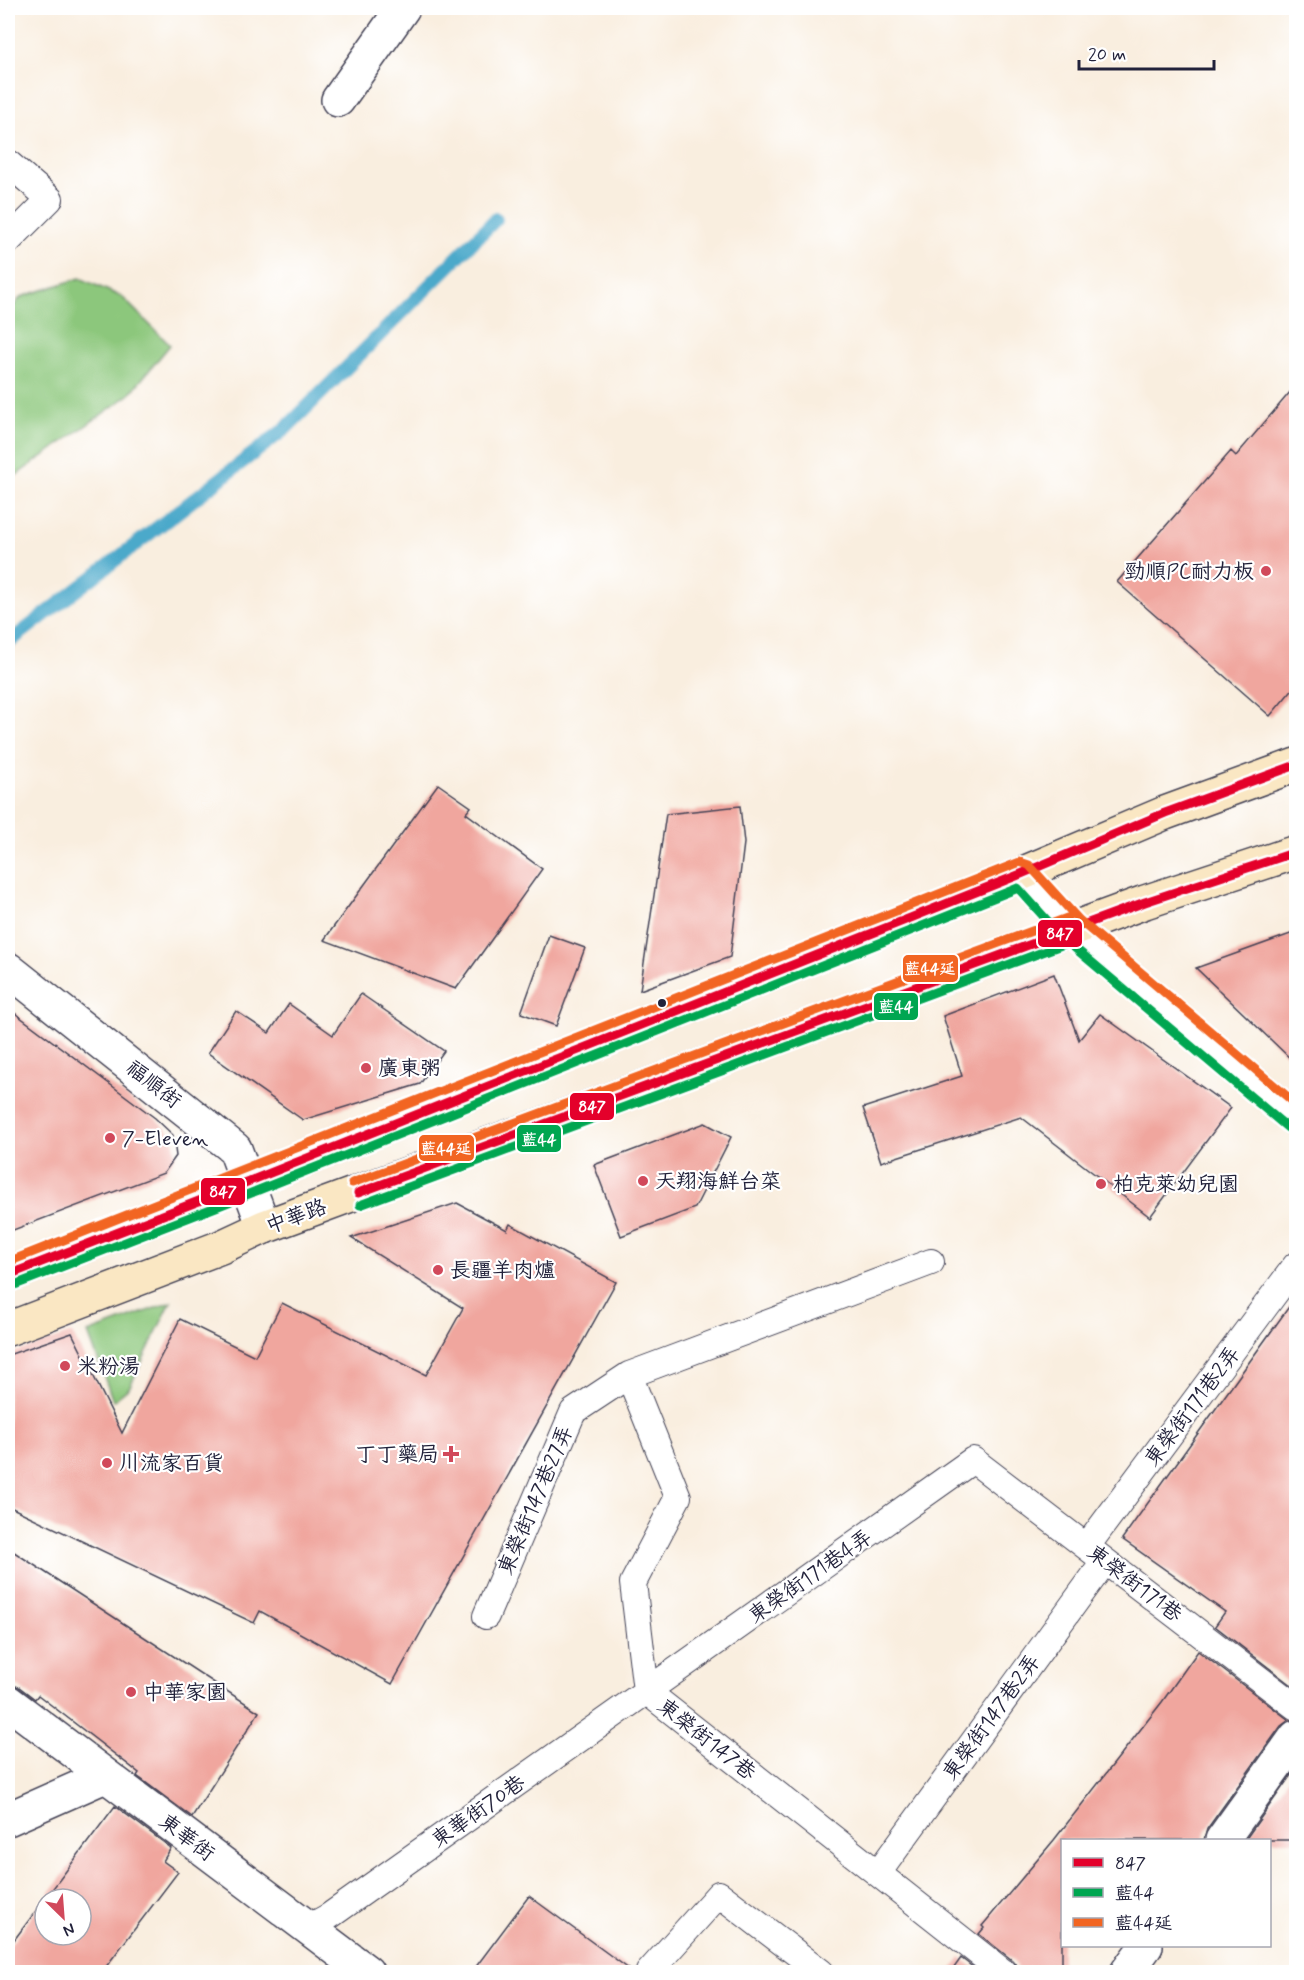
<svg xmlns="http://www.w3.org/2000/svg" width="1304" height="1980" viewBox="0 0 1304 1980" font-family="Mynerve,'LXGW WenKai TC',sans-serif">
	<style>
		.green { fill: #8cc77c; stroke: #57745c; stroke-width: 1.5 }
		.lines { fill: none; stroke-linecap: round; stroke-linejoin: round }
		.stream { stroke: #4ba9ca; stroke-width: 14 }
		.building { fill: #f0a69e; fill-rule: evenodd }
		.lane-casing { stroke: #424154; stroke-width: 28 }
		.street-casing { stroke: #424154; stroke-width: 36 }
		.secondary-casing { stroke: #424154; stroke-width: 36 }
		.lane { stroke: #fff; stroke-width: 26 }
		.street { stroke: #fff; stroke-width: 33 }
		.secondary { stroke: #fae7c3; stroke-width: 33 }
		.bus-1-casing { stroke: #fff; stroke-width: 14 }
		.bus-2-casing { stroke: #fff; stroke-width: 14 }
		.bus-3-casing { stroke: #fff; stroke-width: 14 }
		.bus-1 { stroke: #e4002b; stroke-width: 9 }
		.bus-2 { stroke: #00a651; stroke-width: 9 }
		.bus-3 { stroke: #f26522; stroke-width: 9 }
		.poi-dot { fill: #d1495b; stroke: #fff; stroke-width: 2 }
		.bus-dot { fill: #22223b; stroke: #fff; stroke-width: 2 }
		.labels { text-anchor: middle; stroke-width: 4.5; stroke-linejoin: round; paint-order: stroke }
		.poi-label { font-size: 21px; fill: #22223b; stroke: #fff; text-anchor: start }
		.street-label { font-size: 21px; fill: #22223b; stroke: #fff }
		.line-badge { stroke: #fff; stroke-width: 2 }
		.badge-label { font-size: 16px; text-anchor: middle; font-weight: bold; fill: #fff }
	</style>
	<rect width="100%" height="100%" fill="#fff"/>
	<filter id="ink" filterUnits="userSpaceOnUse"><feTurbulence type="fractalNoise" baseFrequency=".0167" numOctaves="2"/><feDisplacementMap in="SourceGraphic" scale="12" xChannelSelector="R" yChannelSelector="G"/><feConvolveMatrix kernelMatrix="1 2 1 2 8 2 1 2 1" color-interpolation-filters="sRGB"/></filter>
	<filter id="wash" filterUnits="userSpaceOnUse"><feTurbulence type="fractalNoise" baseFrequency=".008" numOctaves="4" result="noise"/><feDisplacementMap in="SourceGraphic" scale="24" xChannelSelector="R" yChannelSelector="G"/><feGaussianBlur stdDeviation="1.35" result="paint"/><feColorMatrix in="noise" values="0 0 0 0 0 0 0 0 0 0 0 0 0 0 0 0 0 1.4 0 .05"/><feComposite in="paint" operator="in"/></filter>
	<g filter="url(#wash)">
		<rect width="100%" height="100%" fill="#f9eedf"/>
		<path class="green" d="M 80,278 L 122,297 L 170,345 L 129,395 L 15,476 L 8,477 L 8,313 L 21,297 Z
			M 171,1302 L 129,1388 L 113,1401 L 88,1333 Z"/>
		<g class="lines">
			<path class="stream" d="M 8,643 L 285,429 L 496,219"/>
		</g>
		<g id="blocks">
			<path class="building" d="M 1296,385 L 1296,685 L 1270,716 L 1117,582 L 1231,451 L 1236,456 Z
				M 438,784 L 471,807 L 466,813 L 542,869 L 456,989 L 324,940 Z
				M 740,806 L 744,843 L 730,957 L 640,990 L 666,814 Z
				M 1296,932 L 1296,1064 L 1196,968 Z
				M 549,935 L 585,948 L 556,1026 L 521,1013 Z
				M 1054,974 L 1079,1040 L 1100,1014 L 1231,1108 L 1150,1217 L 1021,1117 L 881,1162 L 863,1108 L 962,1076 L 943,1016 Z
				M 361,994 L 444,1051 L 420,1084 L 303,1120 L 208,1053 L 236,1011 L 269,1033 L 289,1004 L 333,1035 Z
				M 8,1008 L 155,1118 L 173,1135 L 176,1156 L 164,1173 L 8,1232 Z
				M 705,1123 L 731,1137 L 695,1208 L 621,1236 L 594,1165 Z
				M 457,1203 L 507,1230 L 510,1224 L 616,1282 L 392,1684 L 260,1611 L 254,1623 L 8,1506 L 8,1355 L 72,1333 L 122,1433 L 180,1319 L 255,1356 L 282,1303 L 426,1375 L 463,1308 L 351,1238 Z
				M 1296,1297 L 1296,1689 L 1215,1626 L 1225,1612 L 1122,1539 Z
				M 8,1548 L 259,1712 L 192,1817 L 137,1776 L 139,1773 L 38,1695 L 35,1699 L 19,1687 L 8,1684 Z
				M 1198,1651 L 1289,1720 L 1281,1726 L 1207,1829 L 1204,1840 L 1062,1840 L 1062,1972 L 1018,1972 L 1017,1966 L 1012,1960 L 979,1934 L 984,1928 L 982,1926 L 1054,1840 L 1162,1702 Z
				M 1296,1768 L 1296,1840 L 1245,1840 Z
				M 115,1806 L 171,1848 L 163,1861 L 178,1872 L 102,1972 L 8,1972 L 8,1948 ZM 45,1899 L 81,1899 L 81,1935 L 45,1935 Z
				M 529,1896 L 633,1972 L 472,1972 Z
				M 961,1958 L 979,1972 L 951,1972 Z"/>
		</g>
	</g>
	<g filter="url(#ink)">
		<use href="#blocks" fill-opacity="0" stroke="#424154" stroke-width="1.5"/>
		<g class="lines">
			<g class="lane-casing">
				<path id="lane" d="M 8,163 L 50,199 L 8,241
					M 931,1262 L 629,1375 L 678,1497 L 633,1583 L 646,1691 L 1003,1972
					M 1087,1546 L 1296,1265
					M 486,1616 L 573,1412 L 629,1375
					M 878,1873 L 1105,1561
					M 308,1928 L 328,1917 L 973,1460 L 1296,1707
					M 649,1972 L 719,1894 L 821,1972"/>
			</g>
			<g class="street-casing">
				<path id="street" d="M 338,100 L 403,8
					M 1021,874 L 1071,929 L 1296,1119
					M 8,969 L 235,1149 L 264,1227
					M 8,1702 L 367,1972
					M 8,1819 L 105,1776
					M 1222,1840 L 1296,1737
					M 1127,1972 L 1146,1946"/>
			</g>
			<g class="secondary-casing">
				<path id="secondary" d="M 8,1275 L 217,1194 L 1021,874 L 1165,813 L 1296,765
					M 8,1329 L 221,1247 L 264,1227 L 1145,902 L 1296,852"/>
			</g>
			<use href="#lane" class="lane"/>
			<use href="#street" class="street"/>
			<use href="#secondary" class="secondary"/>
			<g class="bus-1-casing">
				<path id="bus-1" d="M 358,1193 L 1145,902 L 1296,852
					M 8,1275 L 217,1194 L 1021,874 L 1165,813 L 1296,765"/>
			</g>
			<g class="bus-2-casing">
				<path id="bus-2" d="M 360,1205 L 1075,940
					M 12,1286 L 221,1205 L 1018,888 L 1063,938 L 1288,1128"/>
			</g>
			<g class="bus-3-casing">
				<path id="bus-3" d="M 352,1183 L 1067,918
					M 8,1262 L 1020,862 L 1029,865 L 1079,920 L 1296,1104"/>
			</g>
			<use href="#bus-1" class="bus-1"/>
			<use href="#bus-2" class="bus-2"/>
			<use href="#bus-3" class="bus-3"/>
		</g>
	</g>
	<g class="poi-dot">
		<circle cx="1266" cy="571" r="6"/>
		<circle cx="366" cy="1068" r="6"/>
		<circle cx="110" cy="1138" r="6"/>
		<circle cx="643" cy="1181" r="6"/>
		<circle cx="1101" cy="1184" r="6"/>
		<circle cx="438" cy="1270" r="6"/>
		<circle cx="65" cy="1366" r="6"/>
		<path d="M448 1445h6v6h6v6h-6v6h-6v-6h-6v-6h6z"/>
		<circle cx="107" cy="1463" r="6"/>
		<circle cx="131" cy="1692" r="6"/>
	</g>
	<circle class="bus-dot" cx="662" cy="1003" r="5"/>
	<g class="labels">
		<g class="poi-label">
			<text x="1254" y="578" text-anchor="end">勁順PC耐力板</text>
			<text x="378" y="1075">廣東粥</text>
			<text x="122" y="1145">7-Eleven</text>
			<text x="655" y="1188">天翔海鮮台菜</text>
			<text x="1113" y="1191">柏克萊幼兒園</text>
			<text x="450" y="1277">長疆羊肉爐</text>
			<text x="77" y="1373">米粉湯</text>
			<text x="439" y="1461" text-anchor="end">丁丁藥局</text>
			<text x="119" y="1470">川流家百貨</text>
			<text x="143" y="1699">中華家園</text>
		</g>
		<g class="street-label">
			<text transform="translate(154 1084) rotate(38)" y="7">福順街</text>
			<text transform="translate(296 1216) rotate(-20)" y="7">中華路</text>
			<text transform="translate(1192 1406) rotate(-53)" y="7">東榮街171巷2弄</text>
			<text transform="translate(535 1500) rotate(-67)" y="7">東榮街147巷27弄</text>
			<text transform="translate(810 1576) rotate(-35)" y="7">東榮街171巷4弄</text>
			<text transform="translate(1135 1583) rotate(37)" y="7">東榮街171巷</text>
			<text transform="translate(991 1717) rotate(-54)" y="7">東榮街147巷2弄</text>
			<text transform="translate(707 1739) rotate(38)" y="7">東榮街147巷</text>
			<text transform="translate(478 1811) rotate(-35)" y="7">東華街70巷</text>
			<text transform="translate(187 1837) rotate(37)" y="7">東華街</text>
		</g>
	</g>
	<g class="line-badge">
		<rect x="1037" y="919" width="46" height="29" rx="6" fill="#e4002b"/>
		<rect x="902" y="954" width="57" height="29" rx="6" fill="#f26522"/>
		<rect x="873" y="992" width="46" height="29" rx="6" fill="#00a651"/>
		<rect x="569" y="1092" width="46" height="29" rx="6" fill="#e4002b"/>
		<rect x="516" y="1124" width="46" height="29" rx="6" fill="#00a651"/>
		<rect x="418" y="1134" width="57" height="28" rx="6" fill="#f26522"/>
		<rect x="200" y="1177" width="46" height="29" rx="6" fill="#e4002b"/>
	</g>
	<g class="badge-label">
		<text x="1060" y="939">847</text>
		<text x="930" y="974">藍44延</text>
		<text x="896" y="1012">藍44</text>
		<text x="592" y="1112">847</text>
		<text x="539" y="1145">藍44</text>
		<text x="446" y="1154">藍44延</text>
		<text x="223" y="1197">847</text>
	</g>
	<rect width="1304" height="1980" fill="none" stroke="#fff" stroke-width="30"/>
	<rect x="1061" y="1839" width="210" height="108" fill="#ffffff" stroke="#a7a7b1" stroke-width="1.5"/>
	<rect x="1073" y="1858" width="30" height="9" fill="#e4002b" stroke="#a7a7b1" stroke-width="1.5"/>
	<text x="1115" y="1869" font-size="18" fill="#22223b">847</text>
	<rect x="1073" y="1888" width="30" height="9" fill="#00a651" stroke="#a7a7b1" stroke-width="1.5"/>
	<text x="1115" y="1899" font-size="18" fill="#22223b">藍44</text>
	<rect x="1073" y="1918" width="30" height="9" fill="#f26522" stroke="#a7a7b1" stroke-width="1.5"/>
	<text x="1115" y="1929" font-size="18" fill="#22223b">藍44延</text>
	<g transform="translate(63 1917) rotate(155)"><circle r="28" fill="#ffffff" stroke="#a7a7b1" stroke-width="1.5"/>
	<path d="M0-4.5L10 22L0 15L-10 22Z" fill="#d1495b"/>
	<text y="-9" font-size="16" font-weight="bold" text-anchor="middle" fill="#22223b">N</text>
	</g>
	<path d="M1079 60v9h135v-9" fill="none" stroke="#22223b" stroke-width="3"/>
	<text x="1088" y="60" font-size="18" fill="#22223b" stroke="#ffffff" stroke-width="4.5" paint-order="stroke">20 m</text>
</svg>
